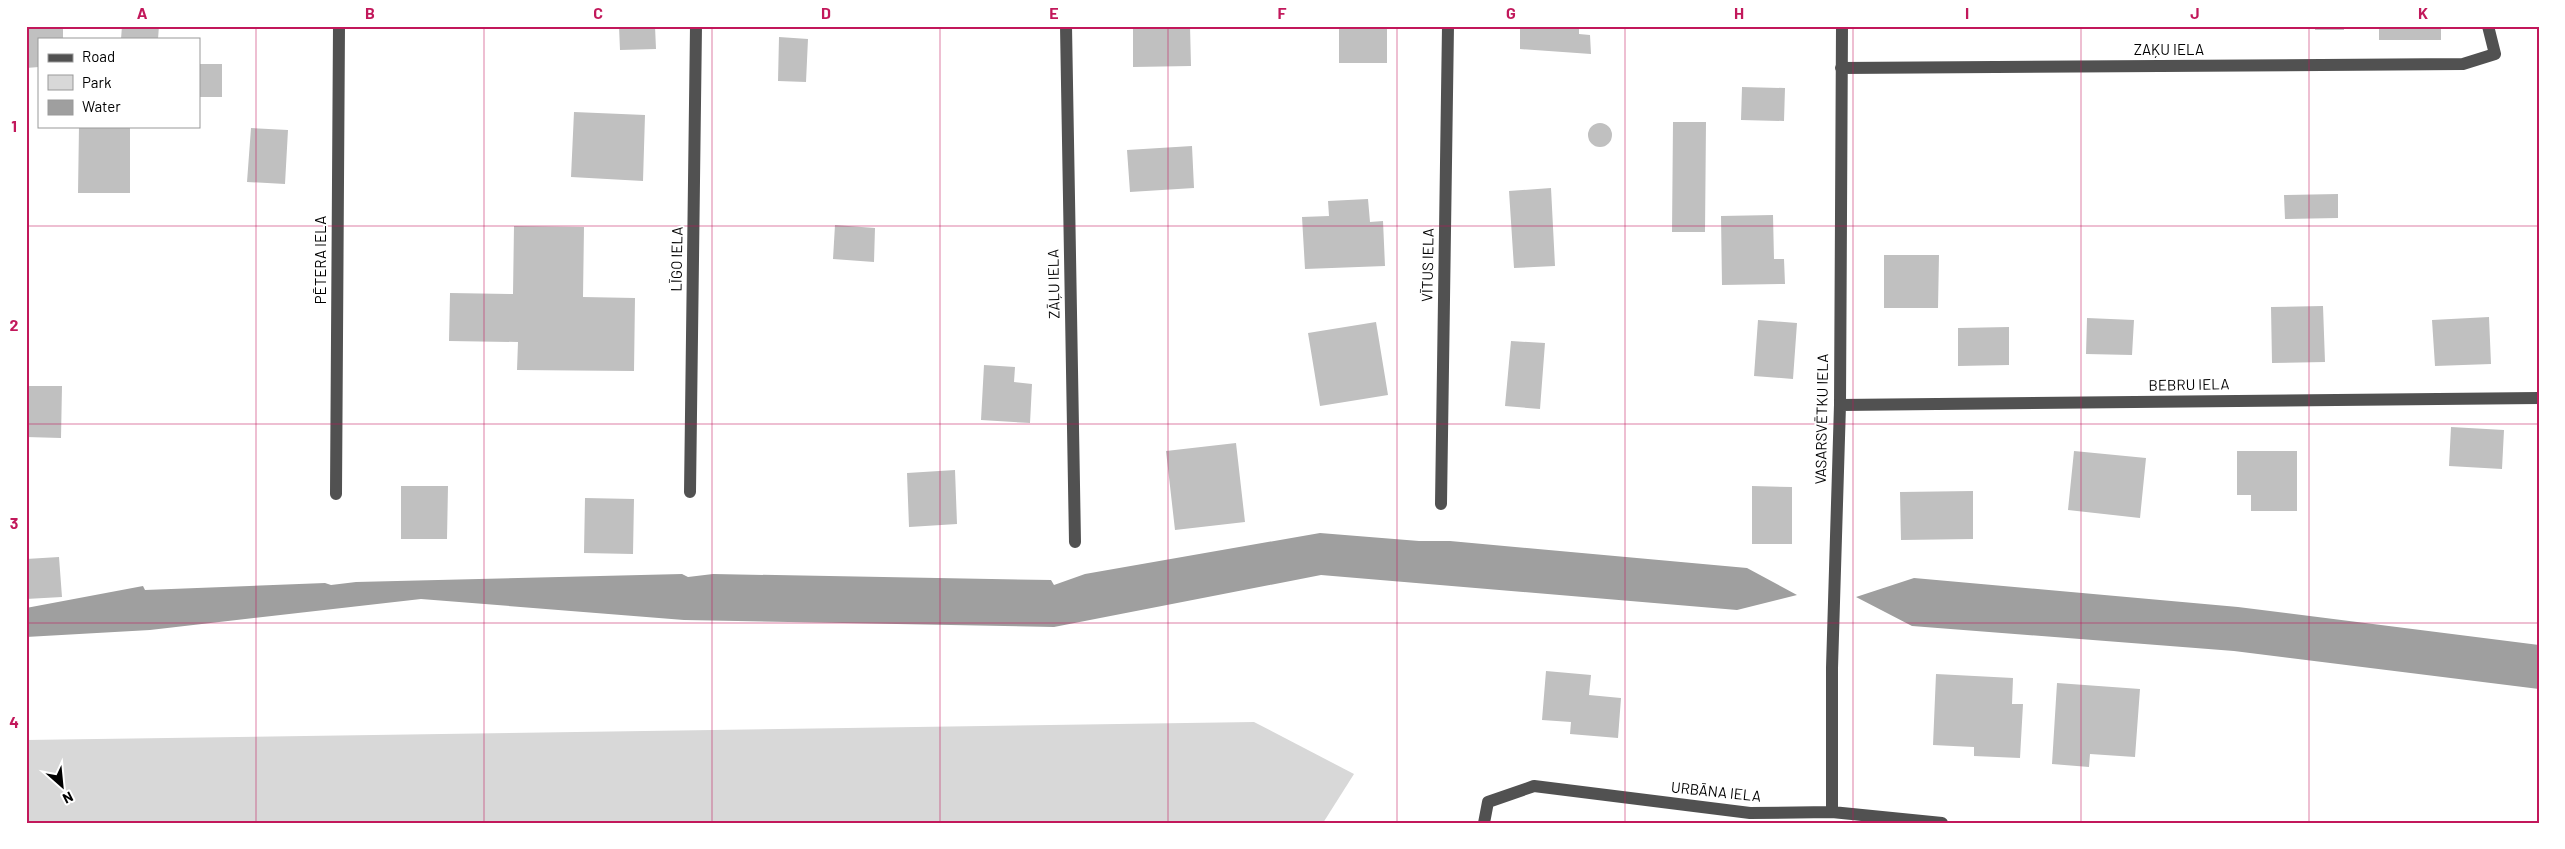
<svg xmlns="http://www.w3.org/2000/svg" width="2565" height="849" viewBox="0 0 2565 849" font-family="Barlow,sans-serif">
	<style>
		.green { fill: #d8d8d8 }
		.water { fill: #9f9f9f }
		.building { fill: #c0c0c0 }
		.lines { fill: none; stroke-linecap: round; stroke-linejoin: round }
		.minor { stroke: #515151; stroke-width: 12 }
		.grid { fill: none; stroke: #c2185b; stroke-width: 1; stroke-opacity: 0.55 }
		.labels { text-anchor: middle; stroke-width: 4; stroke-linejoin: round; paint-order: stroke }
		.street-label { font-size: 15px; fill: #000; stroke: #fff }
		.neatline { fill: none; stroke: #c2185b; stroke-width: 2 }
		.grid-label { font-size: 16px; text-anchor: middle; font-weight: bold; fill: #c2185b }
	</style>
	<rect width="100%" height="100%" fill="#fff"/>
	<path class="green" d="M 1254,722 L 1354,774 L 1323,823 L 26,823 L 26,740 Z"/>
	<path class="water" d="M 1320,533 L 1419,541 L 1450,541 L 1747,568 L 1797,595 L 1737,610 L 1321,575 L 1054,627 L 684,620 L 421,599 L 150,630 L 26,637 L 26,608 L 143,586 L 145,590 L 325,583 L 331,585 L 356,582 L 682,574 L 688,577 L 713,574 L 1051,580 L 1054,585 L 1085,574 Z
		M 1914,578 L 2238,607 L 2539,645 L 2539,689 L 2234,651 L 1912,626 L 1856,597 Z"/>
	<path class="building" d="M 26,26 L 63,26 L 63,39 L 39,39 L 39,67 L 26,68 Z
		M 122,26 L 159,26 L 158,39 L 121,39 Z
		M 619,26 L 655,26 L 656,49 L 620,50 Z
		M 1133,26 L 1190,26 L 1191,66 L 1133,67 Z
		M 1339,26 L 1387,26 L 1387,63 L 1339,63 Z
		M 1520,26 L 1579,26 L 1579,34 L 1590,35 L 1591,54 L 1520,49 Z
		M 2315,26 L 2344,26 L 2344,30 L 2315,30 Z
		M 2379,26 L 2441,26 L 2441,40 L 2379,40 Z
		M 779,37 L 808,39 L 806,82 L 778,81 Z
		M 199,64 L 222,64 L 222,97 L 199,97 Z
		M 1742,87 L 1785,88 L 1784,121 L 1741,120 Z
		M 574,112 L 645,115 L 643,181 L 571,177 Z
		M 1673,122 L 1706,122 L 1705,232 L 1672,232 Z
		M1588 135a12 12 0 1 1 24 0a12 12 0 1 1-24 0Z
		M 79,126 L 130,126 L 130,193 L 78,193 Z
		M 251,128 L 288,130 L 285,184 L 247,182 Z
		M 1192,146 L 1194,188 L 1130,192 L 1127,150 Z
		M 1551,188 L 1555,266 L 1514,268 L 1509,191 Z
		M 2338,194 L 2338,218 L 2285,219 L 2284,195 Z
		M 1368,199 L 1370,222 L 1383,221 L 1385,266 L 1305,269 L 1302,217 L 1329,216 L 1328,201 Z
		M 1773,215 L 1774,259 L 1784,259 L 1785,284 L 1722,285 L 1721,216 Z
		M 835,225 L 875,228 L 874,262 L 833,259 Z
		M 514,226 L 584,227 L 583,297 L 635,298 L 634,371 L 517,370 L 518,342 L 449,341 L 450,293 L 513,294 Z
		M 1884,255 L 1939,255 L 1938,308 L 1884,308 Z
		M 2323,306 L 2325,362 L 2272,363 L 2271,307 Z
		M 2489,317 L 2491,364 L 2435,366 L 2432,320 Z
		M 2087,318 L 2134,320 L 2132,355 L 2086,354 Z
		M 1758,320 L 1797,323 L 1793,379 L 1754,376 Z
		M 1376,322 L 1388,395 L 1320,406 L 1308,333 Z
		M 2009,327 L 2009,365 L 1958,366 L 1958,328 Z
		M 1511,341 L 1545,343 L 1540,409 L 1505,406 Z
		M 984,365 L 1015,367 L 1014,382 L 1032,384 L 1030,423 L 981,420 Z
		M 26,386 L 62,386 L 61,438 L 26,437 Z
		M 2451,427 L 2504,430 L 2502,469 L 2449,466 Z
		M 1236,443 L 1245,522 L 1175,530 L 1166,451 Z
		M 2074,451 L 2146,458 L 2140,518 L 2068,510 Z
		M 2237,451 L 2297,451 L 2297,511 L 2251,511 L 2251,495 L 2237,495 Z
		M 955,470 L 957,524 L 909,527 L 907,473 Z
		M 401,486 L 448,486 L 447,539 L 401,539 Z
		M 1752,486 L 1792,487 L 1792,544 L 1752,544 Z
		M 1973,491 L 1973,539 L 1901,540 L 1900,492 Z
		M 585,498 L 634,499 L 633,554 L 584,553 Z
		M 59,557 L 62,597 L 26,599 L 26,559 Z
		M 1546,671 L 1591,675 L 1589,695 L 1621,698 L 1618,738 L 1570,734 L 1571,722 L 1542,720 Z
		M 1936,674 L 2013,678 L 2012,704 L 2023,704 L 2020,758 L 1974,756 L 1974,747 L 1933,745 Z
		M 2057,683 L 2140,689 L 2135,757 L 2090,754 L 2089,767 L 2052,764 Z"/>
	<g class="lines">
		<path class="minor" d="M 1066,26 L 1075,542
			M 1841,68 L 2463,64 L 2495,54 L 2488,26
			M 1840,405 L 2539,398
			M 690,492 L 696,26
			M 336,494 L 339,26
			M 1441,504 L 1448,26
			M 1832,812 L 1832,668 L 1840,405 L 1842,26
			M 1484,823 L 1488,802 L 1534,786 L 1750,813 L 1832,812 L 1942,823"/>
	</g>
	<path class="grid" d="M 256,26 L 256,823M 484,26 L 484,823M 712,26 L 712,823M 940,26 L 940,823M 1168,26 L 1168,823M 1397,26 L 1397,823M 1625,26 L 1625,823M 1853,26 L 1853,823M 2081,26 L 2081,823M 2309,26 L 2309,823M 26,226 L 2539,226M 26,424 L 2539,424M 26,623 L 2539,623"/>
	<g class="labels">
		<g class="street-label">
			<text x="2169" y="55">ZAĶU IELA</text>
			<text transform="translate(677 259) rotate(-89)" y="5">LĪGO IELA</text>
			<text transform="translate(321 260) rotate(-90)" y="5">PĒTERA IELA</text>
			<text transform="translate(1428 265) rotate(-89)" y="5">VĪTUS IELA</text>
			<text transform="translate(1054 284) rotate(-91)" y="5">ZĀĻU IELA</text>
			<text transform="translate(2189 385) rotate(-1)" y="5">BEBRU IELA</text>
			<text transform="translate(1822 419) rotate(-89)" y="5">VASARSVĒTKU IELA</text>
			<text transform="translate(1716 792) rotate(6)" y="5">URBĀNA IELA</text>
		</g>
	</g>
	<rect width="2565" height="849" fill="none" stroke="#ffffff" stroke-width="55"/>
	<rect x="38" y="38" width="162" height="90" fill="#ffffff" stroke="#999999"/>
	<rect x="48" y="54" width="25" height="8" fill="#515151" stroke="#999999"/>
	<text x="82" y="62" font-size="15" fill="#000000">Road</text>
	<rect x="48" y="75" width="25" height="15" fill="#d8d8d8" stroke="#999999"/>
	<text x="82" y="88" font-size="15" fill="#000000">Park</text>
	<rect x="48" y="100" width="25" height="15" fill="#9f9f9f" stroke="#999999"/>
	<text x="82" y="112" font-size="15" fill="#000000">Water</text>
	<g transform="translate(62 786) rotate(153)" stroke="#ffffff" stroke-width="4" paint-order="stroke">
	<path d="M0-4L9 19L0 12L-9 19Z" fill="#000000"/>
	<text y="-8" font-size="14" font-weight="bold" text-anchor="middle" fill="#000000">N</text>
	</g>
	<rect x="28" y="28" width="2510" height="794" class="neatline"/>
	<g class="grid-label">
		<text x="142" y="19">A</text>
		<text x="370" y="19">B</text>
		<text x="598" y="19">C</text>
		<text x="826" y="19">D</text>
		<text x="1054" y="19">E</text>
		<text x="1282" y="19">F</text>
		<text x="1511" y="19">G</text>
		<text x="1739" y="19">H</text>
		<text x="1967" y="19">I</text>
		<text x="2195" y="19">J</text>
		<text x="2423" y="19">K</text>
		<text x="14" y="132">1</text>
		<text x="14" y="331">2</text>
		<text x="14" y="529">3</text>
		<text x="14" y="728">4</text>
	</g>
</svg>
